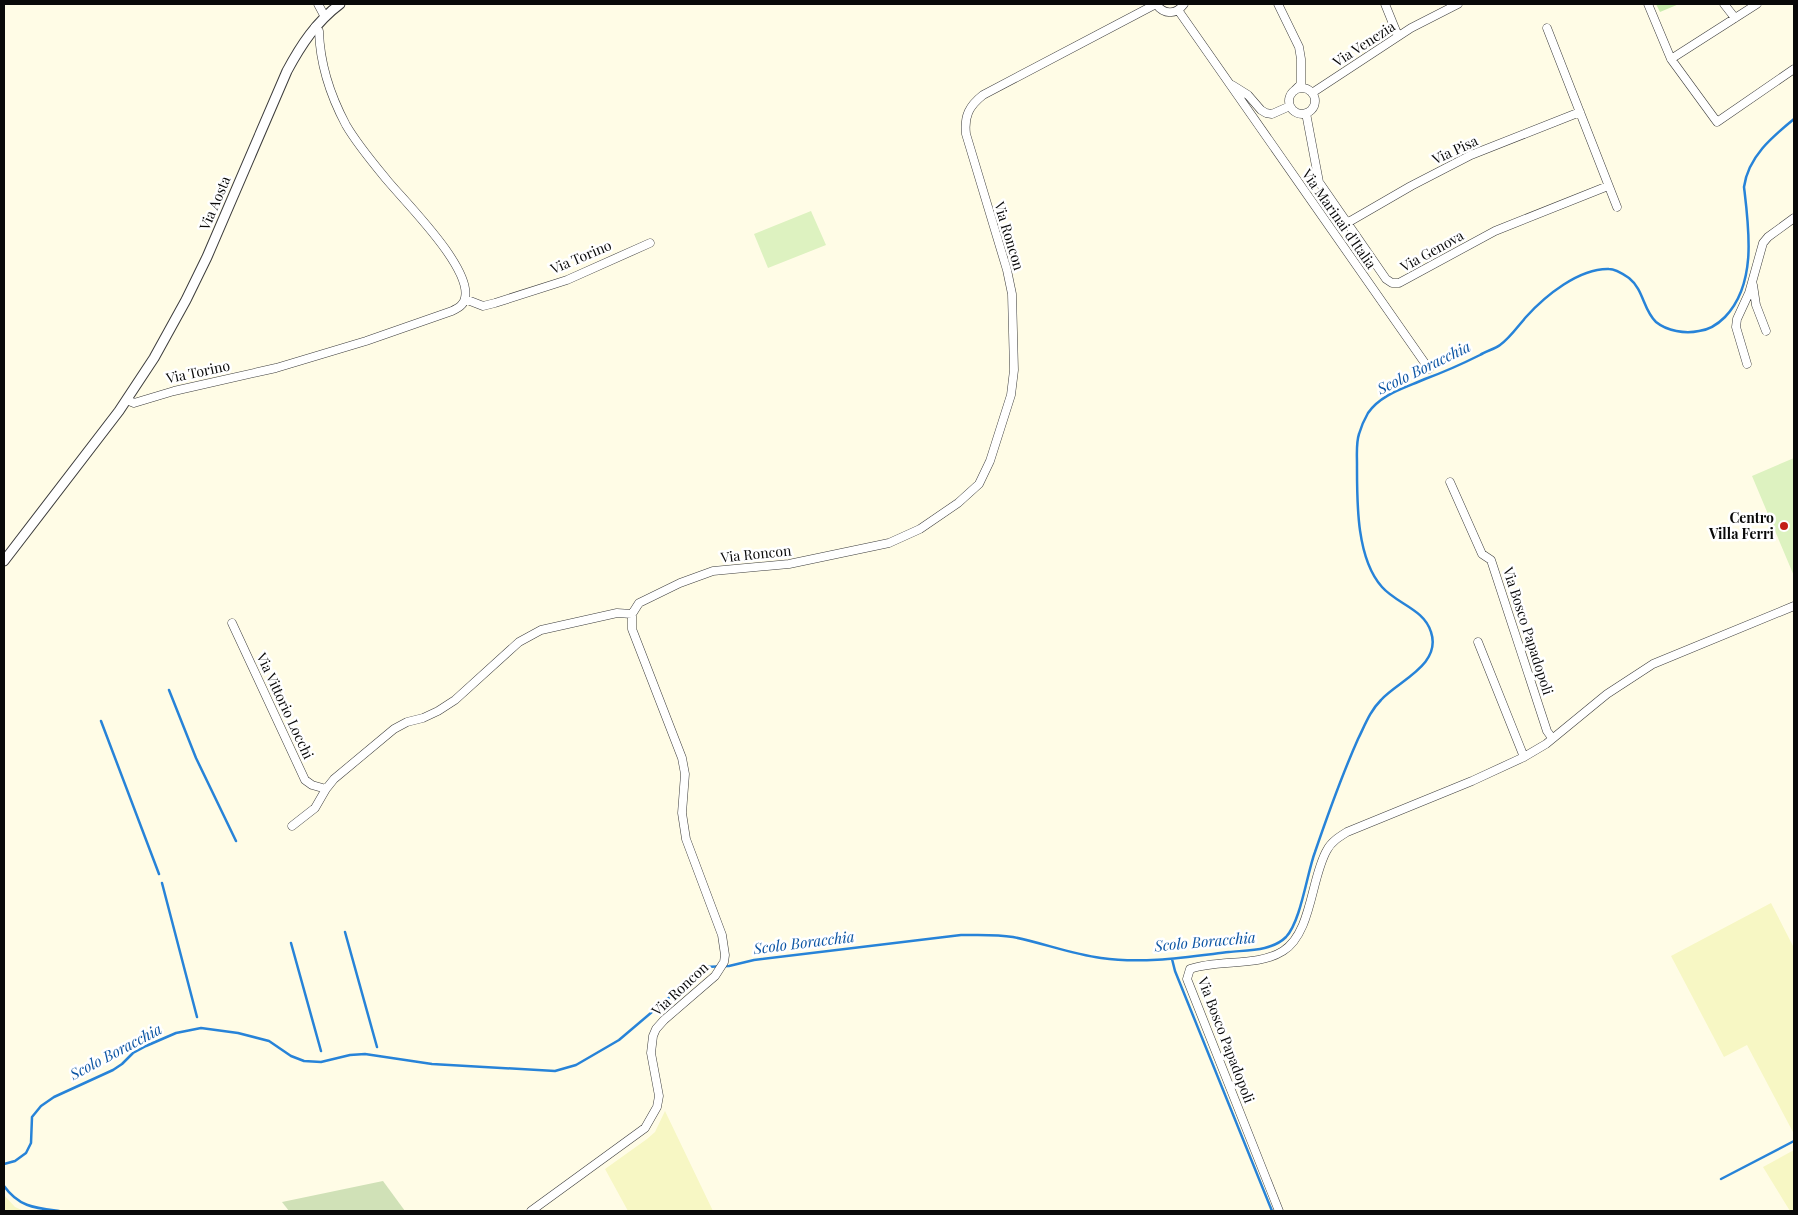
<svg xmlns="http://www.w3.org/2000/svg" width="1798" height="1215" viewBox="0 0 1798 1215" font-family="'Playfair Display',serif">
	<style>
		.farmland { fill: #f7f7c4 }
		.green { fill: #c8ecad }
		.cemetery { fill: #d0e1b7 }
		.pitch { fill: #ddf2c0 }
		.lines { fill: none; stroke-linecap: round; stroke-linejoin: round }
		.stream { stroke: #2783d8; stroke-width: 2.5 }
		.minor-casing { stroke: #3c3c3c; stroke-width: 9 }
		.tertiary-casing { stroke: #3c3c3c; stroke-width: 11 }
		.minor { stroke: #fff; stroke-width: 8 }
		.tertiary { stroke: #fff; stroke-width: 9 }
		.poi-dot { fill: #c31e18; stroke: #fff; stroke-width: 2 }
		.labels { text-anchor: middle; stroke-width: 5; stroke-linejoin: round; paint-order: stroke }
		.street-label { font-size: 14px; fill: #090909; stroke: #fff }
		.poi-label { font-size: 14px; font-weight: bold; fill: #090909; stroke: #fff; text-anchor: end }
		.water-label { font-size: 15px; font-style: italic; fill: #0b54a3; stroke: #fff }
	</style>
	<rect width="100%" height="100%" fill="#fffce6"/>
	<path class="farmland" d="M 1771,903 L 1794,948 L 1794,1134 L 1747,1045 L 1724,1057 L 1671,956 Z
		M 665,1111 L 713,1211 L 628,1211 L 605,1169 L 647,1139 L 655,1132 Z
		M 1794,1150 L 1794,1211 L 1790,1211 L 1763,1167 Z
		M 4,1195 L 15,1207 L 24,1211 L 4,1211 Z"/>
	<path class="green" d="M 1656,4 L 1679,4 L 1660,12 Z"/>
	<path class="cemetery" d="M 383,1181 L 405,1211 L 289,1211 L 282,1202 Z"/>
	<path class="pitch" d="M 811,211 L 826,245 L 768,268 L 754,234 Z
		M 1794,458 L 1794,576 L 1752,476 Z"/>
	<g class="lines">
		<path class="stream" d="M 169,690 L 196,758 L 236,841
			M 101,721 L 159,874
			M 162,883 L 197,1017
			M 345,932 L 377,1047
			M 291,943 L 321,1051
			M 1172,959 L 1175,971 L 1272,1211
			M 4,1164 L 15,1161 L 26,1153 L 31,1143 L 32,1117 L 41,1106 L 54,1097 L 113,1070 L 122,1064 L 133,1053 L 146,1046 L 176,1033 L 201,1028 L 238,1033 L 269,1041 L 291,1056 L 304,1061 L 321,1062 L 350,1055 L 365,1054 L 432,1064 L 555,1071 L 576,1065 L 619,1040 L 705,967 L 729,966 L 754,960 L 961,935 C 978,935 996,934 1013,937 C 1043,943 1071,954 1101,958 C 1144,964 1187,957 1229,952 C 1248,950 1272,951 1286,937 C 1301,921 1307,873 1315,852 C 1328,814 1342,775 1358,739 C 1365,725 1370,711 1381,700 C 1398,681 1442,665 1431,632 C 1424,609 1397,604 1382,587 C 1356,558 1357,501 1357,464 C 1357,454 1356,443 1359,434 C 1361,427 1364,420 1368,413 C 1381,394 1405,388 1425,379 C 1444,372 1462,364 1480,355 C 1486,351 1495,349 1500,345 C 1510,338 1518,326 1526,317 C 1545,296 1579,268 1609,269 C 1616,269 1623,274 1629,278 C 1644,290 1643,310 1656,322 C 1667,331 1685,334 1699,331 C 1708,330 1718,324 1725,317 C 1757,284 1749,229 1744,187 C 1748,157 1772,137 1794,119
			M 1721,1179 L 1794,1141
			M 4,1186 C 19,1207 35,1208 59,1211"/>
		<g class="minor-casing">
			<path id="minor" d="M 318,4 L 325,17
				M 1156,4 C 1164,15 1176,15 1184,4
				M 1278,4 L 1299,47 L 1301,59 L 1301,84 L 1295,90
				M 1385,4 L 1398,36
				M 1648,4 L 1671,59 L 1717,122 L 1794,69
				M 1724,4 L 1735,18
				M 1178,10 L 1429,369
				M 1547,28 L 1617,207
				M 1671,59 L 1757,4
				M 1232,85 L 1248,95 L 1261,110 L 1266,113 L 1272,114 L 1290,106
				M1289 101a13 13 0 1 1 26 0a13 13 0 1 1-26 0Z
				M 1312,93 L 1411,28 L 1458,4
				M 1306,113 L 1319,182 L 1386,279 L 1392,283 L 1399,283 L 1495,231 L 1608,186
				M 1347,223 L 1411,186 L 1471,155 L 1580,112
				M 1753,285 L 1756,305 L 1766,331
				M 465,299 L 483,306 L 495,303 L 567,280 L 650,243
				M 1747,364 L 1736,327 L 1737,319 L 1749,293 L 1763,243 L 1768,237 L 1794,218
				M 127,400 L 134,403 L 174,391 L 276,368 L 366,341 L 452,311 C 458,308 464,305 465,298 C 472,268 406,203 387,180 C 373,163 357,144 346,125 C 330,95 320,65 319,31 L 315,27
				M 1450,482 L 1482,554 L 1491,560 L 1547,731 L 1552,738
				M 232,623 L 305,780 L 312,785 L 326,789
				M 1478,642 L 1524,757
				M 292,826 L 315,808 L 326,789 L 334,779 L 394,729 L 407,722 L 423,718 L 438,711 L 455,700 L 519,642 L 541,630 L 617,613 L 632,614
				M 531,1211 L 645,1128 L 657,1107 L 659,1096 L 651,1053 L 653,1036 L 656,1029 L 664,1020 L 715,976 L 724,962 L 725,955 L 722,935 L 686,839 L 682,813 L 685,774 L 682,758 L 632,629 L 632,614 L 639,603 L 680,583 L 713,571 L 789,564 L 889,543 L 920,529 L 958,503 L 979,484 L 990,461 L 1011,395 L 1014,370 L 1012,294 L 1007,270 L 966,134 C 964,116 969,106 983,95 L 1156,4
				M 1279,1211 L 1187,979 L 1190,969 C 1218,959 1258,967 1283,951 C 1312,933 1311,877 1327,850 C 1331,842 1339,837 1347,832 L 1472,781 L 1524,757 L 1546,744 L 1607,694 L 1653,664 L 1794,606"/>
		</g>
		<g class="tertiary-casing">
			<path id="tertiary" d="M 4,561 L 119,411 L 154,358 L 186,300 L 207,257 L 287,71 C 301,45 316,22 340,4"/>
		</g>
		<use href="#minor" class="minor"/>
		<use href="#tertiary" class="tertiary"/>
	</g>
	<circle class="poi-dot" cx="1784" cy="526" r="5"/>
	<g class="labels">
		<g class="street-label">
			<text transform="translate(1364 44) rotate(-33)" y="5">Via Venezia</text>
			<text transform="translate(1455 150) rotate(-25)" y="5">Via Pisa</text>
			<text transform="translate(215 203) rotate(-67)" y="5">Via Aosta</text>
			<text transform="translate(1339 219) rotate(55)" y="5">Via Marinai d'Italia</text>
			<text transform="translate(1009 236) rotate(73)" y="5">Via Roncon</text>
			<text transform="translate(1432 251) rotate(-29)" y="5">Via Genova</text>
			<text transform="translate(581 257) rotate(-23)" y="5">Via Torino</text>
			<text transform="translate(198 372) rotate(-12)" y="5">Via Torino</text>
			<text transform="translate(756 554) rotate(-6)" y="5">Via Roncon</text>
			<text transform="translate(1528 631) rotate(72)" y="5">Via Bosco Papadopoli</text>
			<text transform="translate(285 706) rotate(65)" y="5">Via Vittorio Locchi</text>
			<text transform="translate(680 989) rotate(-43)" y="5">Via Roncon</text>
			<text transform="translate(1226 1040) rotate(69)" y="5">Via Bosco Papadopoli</text>
		</g>
		<g class="poi-label">
			<text x="1774" y="523">Centro<tspan x="1774" dy="16">Villa Ferri</tspan></text>
		</g>
		<g class="water-label">
			<text transform="translate(1424 368) rotate(-26)" y="5">Scolo Boracchia</text>
			<text transform="translate(1205 942) rotate(-5)" y="5">Scolo Boracchia</text>
			<text transform="translate(804 943) rotate(-7)" y="5">Scolo Boracchia</text>
			<text transform="translate(116 1052) rotate(-28)" y="5">Scolo Boracchia</text>
		</g>
	</g>
	<rect width="1798" height="1215" fill="none" stroke="#090909" stroke-width="10"/>
</svg>
